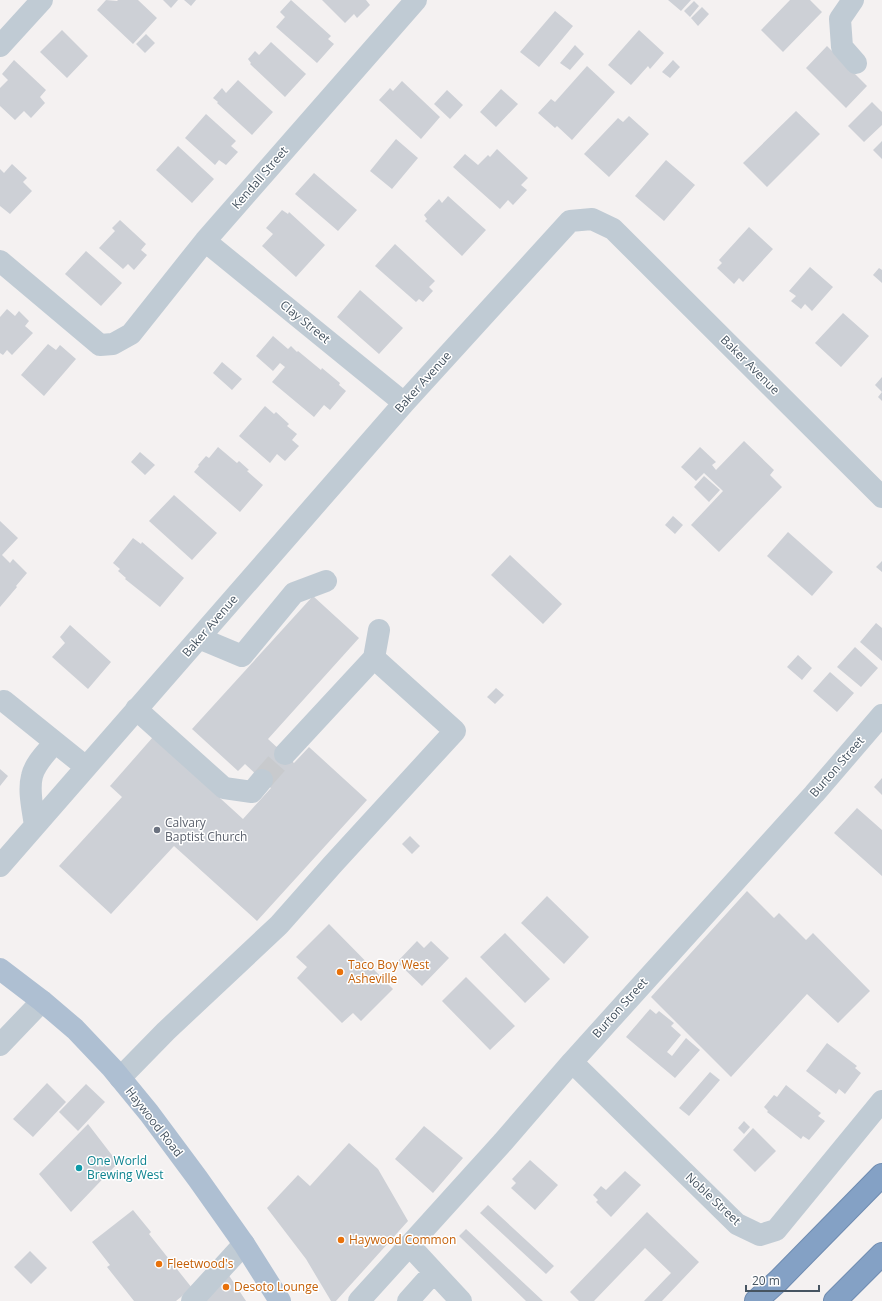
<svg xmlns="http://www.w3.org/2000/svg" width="882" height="1301" viewBox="0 0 882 1301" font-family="'Open Sans',sans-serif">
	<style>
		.building { fill: #cdd0d6 }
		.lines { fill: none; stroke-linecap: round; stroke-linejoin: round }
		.minor-tunnel { stroke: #c8cacd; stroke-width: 22; stroke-dasharray: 22 11; stroke-linecap: butt }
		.highway-casing { stroke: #6f8cb1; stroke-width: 24 }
		.minor { stroke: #c0cbd4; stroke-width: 22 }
		.major { stroke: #aebfd2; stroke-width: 22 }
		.highway { stroke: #84a1c5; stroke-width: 22 }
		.worship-dot { fill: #6b7280; stroke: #fff; stroke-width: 1.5 }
		.food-dot { fill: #e8710a; stroke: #fff; stroke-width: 1.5 }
		.culture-dot { fill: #0f9aa8; stroke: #fff; stroke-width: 1.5 }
		.labels { text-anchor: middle; stroke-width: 3; stroke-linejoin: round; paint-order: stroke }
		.street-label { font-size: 12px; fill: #465461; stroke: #fff }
		.worship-label { font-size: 12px; fill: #5b616d; stroke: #fff; text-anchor: start }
		.food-label { font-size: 12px; fill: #c56008; stroke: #fff; text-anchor: start }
		.culture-label { font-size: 12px; fill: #0d838f; stroke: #fff; text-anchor: start }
	</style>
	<rect width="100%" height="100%" fill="#f4f1f1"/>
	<path class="building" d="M 106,0 L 117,1 L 118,0 L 138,0 L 157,18 L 133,44 L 97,10 Z
		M 163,0 L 178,0 L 171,8 Z
		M 184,0 L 196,0 L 191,6 Z
		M 291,0 L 331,36 L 328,39 L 334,44 L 317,63 L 276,27 L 285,17 L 280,12 Z
		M 322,0 L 366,0 L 370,5 L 357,18 L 354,14 L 345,23 Z
		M 668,0 L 691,0 L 681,11 Z
		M 790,0 L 810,0 L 822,12 L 783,52 L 761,30 Z
		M 694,1 L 699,6 L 690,17 L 684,11 Z
		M 702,7 L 709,14 L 698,26 L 691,18 Z
		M 555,11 L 573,26 L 539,67 L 520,52 Z
		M 62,30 L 88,56 L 67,78 L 40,52 Z
		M 639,30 L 664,53 L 650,69 L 648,66 L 631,85 L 608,65 Z
		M 146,34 L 155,43 L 145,53 L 136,44 Z
		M 271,42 L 306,74 L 285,97 L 250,64 L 251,63 L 248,59 L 255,51 L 259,55 Z
		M 575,45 L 584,54 L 570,70 L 560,63 Z
		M 827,46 L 867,86 L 846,108 L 806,68 Z
		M 14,60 L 46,90 L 40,97 L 45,103 L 31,118 L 24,111 L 15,120 L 0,106 L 0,88 L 8,80 L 2,74 Z
		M 673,60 L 680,67 L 670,78 L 662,72 Z
		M 587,66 L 615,92 L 572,140 L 557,126 L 555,128 L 538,113 L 551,99 L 555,102 Z
		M 238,80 L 273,112 L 252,135 L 217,103 L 218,102 L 213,98 L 222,88 L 226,93 Z
		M 402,81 L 440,117 L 421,139 L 379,100 L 390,88 L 393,91 Z
		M 501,89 L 518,104 L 496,127 L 480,112 Z
		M 447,90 L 463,105 L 450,119 L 434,104 Z
		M 872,102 L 882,112 L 882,125 L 864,142 L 848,126 Z
		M 796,111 L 820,134 L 767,187 L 743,163 Z
		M 206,114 L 236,141 L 231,146 L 238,152 L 226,165 L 219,160 L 215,165 L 185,138 Z
		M 629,116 L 649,134 L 609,177 L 584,154 L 618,118 L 623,122 Z
		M 396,139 L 418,158 L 392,189 L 370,171 Z
		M 882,141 L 882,159 L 873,150 Z
		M 178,146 L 214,179 L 192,203 L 156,170 Z
		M 497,149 L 528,178 L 521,185 L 527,190 L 513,205 L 508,200 L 500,209 L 453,167 L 465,154 L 478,165 L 488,155 L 490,157 Z
		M 666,160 L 695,185 L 664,221 L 635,196 Z
		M 12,164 L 27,178 L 23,182 L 32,191 L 10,214 L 0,206 L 0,169 L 4,173 Z
		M 314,173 L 357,210 L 338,231 L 295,194 Z
		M 448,196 L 486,230 L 462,256 L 425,221 L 427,219 L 424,215 L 439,199 L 442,203 Z
		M 282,210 L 288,214 L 289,212 L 325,245 L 296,277 L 262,246 L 273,234 L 266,228 Z
		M 120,220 L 146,244 L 141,250 L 147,255 L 134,270 L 128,264 L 123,269 L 99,248 L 115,231 L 112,228 Z
		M 749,227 L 773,249 L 743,282 L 739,278 L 734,284 L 717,268 L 722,263 L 719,260 Z
		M 395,244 L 435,281 L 429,287 L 433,291 L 423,302 L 419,299 L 416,302 L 375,266 Z
		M 86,251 L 122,283 L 101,306 L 65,274 Z
		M 810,267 L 833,287 L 812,311 L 805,304 L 801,309 L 791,301 L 796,296 L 789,291 Z
		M 879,268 L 882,270 L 882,283 L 873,275 Z
		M 360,290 L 403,328 L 379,354 L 337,317 Z
		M 7,309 L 15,316 L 19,311 L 29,321 L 25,326 L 33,333 L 12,355 L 7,350 L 3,355 L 0,353 L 0,317 Z
		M 843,313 L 869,336 L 841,367 L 815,343 Z
		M 273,336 L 288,349 L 291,346 L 297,352 L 298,351 L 321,370 L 322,368 L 340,383 L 339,385 L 346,391 L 330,410 L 324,405 L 314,417 L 272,382 L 285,367 L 280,363 L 273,371 L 256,356 Z
		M 48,344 L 56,350 L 60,345 L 76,359 L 44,396 L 21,375 Z
		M 222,362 L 242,379 L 232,390 L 213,373 Z
		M 882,377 L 882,401 L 878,397 L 882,392 L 875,385 Z
		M 265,406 L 274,414 L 276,412 L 289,424 L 287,426 L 297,434 L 292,440 L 299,446 L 285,461 L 277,454 L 270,463 L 239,436 Z
		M 744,441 L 774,470 L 770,475 L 782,487 L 719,552 L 691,525 L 723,491 L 704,473 L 696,481 L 681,467 L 700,447 L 716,462 L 712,465 L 716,470 Z
		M 218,447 L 237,463 L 239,461 L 249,470 L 247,471 L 263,485 L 240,512 L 194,472 L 199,466 L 198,465 L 206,456 L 209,458 Z
		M 140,452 L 155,465 L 145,475 L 131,462 Z
		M 704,476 L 720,490 L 709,502 L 694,487 Z
		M 174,495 L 217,533 L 192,560 L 149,521 Z
		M 673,516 L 683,525 L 675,534 L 665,525 Z
		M 0,521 L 18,538 L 2,555 L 10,563 L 13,559 L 27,573 L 16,586 L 17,587 L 0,607 Z
		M 788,532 L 833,572 L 812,596 L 767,556 Z
		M 133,538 L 141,544 L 142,542 L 184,578 L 160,607 L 125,579 L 126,578 L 118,571 L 120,569 L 113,563 Z
		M 510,555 L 562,604 L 543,624 L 491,575 Z
		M 882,561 L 882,572 L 876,567 Z
		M 313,596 L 359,638 L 268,739 L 294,763 L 309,747 L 367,800 L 257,921 L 174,846 L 111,914 L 59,866 L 122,797 L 110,786 L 153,737 L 243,819 L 271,788 L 245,764 L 238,771 L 192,729 Z
		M 876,623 L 882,628 L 882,661 L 860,642 Z
		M 70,625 L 111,662 L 88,689 L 52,657 L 65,643 L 60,637 Z
		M 855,647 L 878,668 L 861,687 L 837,667 Z
		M 798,655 L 812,668 L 802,680 L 787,667 Z
		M 830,672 L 854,693 L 837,712 L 813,691 Z
		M 496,688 L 504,695 L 495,704 L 487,697 Z
		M 0,769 L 8,776 L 0,786 Z
		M 882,778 L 882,795 L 874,787 Z
		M 857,808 L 882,830 L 882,876 L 834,833 Z
		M 410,836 L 420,846 L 412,854 L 402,844 Z
		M 747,891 L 774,918 L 779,913 L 806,940 L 813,933 L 870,991 L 838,1023 L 807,994 L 731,1077 L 651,997 Z
		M 547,896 L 589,937 L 564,964 L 521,923 Z
		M 329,924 L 393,989 L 361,1021 L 353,1013 L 342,1023 L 297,978 L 307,967 L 296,957 Z
		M 505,933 L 550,979 L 525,1003 L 480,957 Z
		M 417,941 L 424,948 L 431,941 L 449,958 L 422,986 L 397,962 Z
		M 466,977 L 515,1026 L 490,1050 L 442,1001 Z
		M 650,1009 L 656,1014 L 659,1011 L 674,1023 L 671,1026 L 681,1035 L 667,1052 L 672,1056 L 686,1038 L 700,1050 L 675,1078 L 626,1037 Z
		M 827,1043 L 857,1066 L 855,1068 L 861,1073 L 845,1094 L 839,1089 L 836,1094 L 806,1071 Z
		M 710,1072 L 720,1080 L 689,1116 L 679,1108 Z
		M 47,1083 L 66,1102 L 33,1137 L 13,1119 Z
		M 86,1084 L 105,1102 L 78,1131 L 59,1112 Z
		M 786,1085 L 821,1113 L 818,1116 L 825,1121 L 809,1140 L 803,1136 L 801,1139 L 767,1112 L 768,1111 L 764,1107 L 774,1095 L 777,1097 Z
		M 744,1121 L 750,1127 L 744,1134 L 738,1128 Z
		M 88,1124 L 118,1163 L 71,1212 L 39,1174 Z
		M 424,1126 L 463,1158 L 433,1193 L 395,1159 Z
		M 753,1128 L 776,1151 L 755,1172 L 733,1150 Z
		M 349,1143 L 378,1169 L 408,1221 L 336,1301 L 331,1301 L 306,1259 L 267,1208 L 298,1175 L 310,1186 Z
		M 530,1160 L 558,1185 L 535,1210 L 511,1188 L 516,1183 L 512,1179 Z
		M 625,1171 L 641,1185 L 611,1217 L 596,1202 L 598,1200 L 593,1195 L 601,1186 L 606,1190 Z
		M 488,1205 L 554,1266 L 546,1274 L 480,1213 Z
		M 133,1210 L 151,1232 L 149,1234 L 192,1288 L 176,1301 L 134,1301 L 107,1267 L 110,1265 L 92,1242 Z
		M 647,1212 L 699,1262 L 662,1301 L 644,1301 L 671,1273 L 645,1248 L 594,1301 L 579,1301 L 570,1292 Z
		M 466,1229 L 543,1301 L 526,1301 L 459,1236 Z
		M 30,1251 L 47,1268 L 31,1284 L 14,1267 Z
		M 228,1274 L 246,1301 L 203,1301 Z"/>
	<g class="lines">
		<path class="minor-tunnel" d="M 262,780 L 285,754"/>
		<g class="highway-casing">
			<path id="highway" d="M 756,1301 L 778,1281 L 882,1175
				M 835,1301 L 882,1254"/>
		</g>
		<path class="minor" d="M 853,0 L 840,19 L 842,47 L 856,63
			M 0,46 L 42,0
			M 205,241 L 404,403
			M 0,261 L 100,345 L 113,344 L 131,334 L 205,241 L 416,0
			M 199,638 L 242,656 L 294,593 L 326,581
			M 4,701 L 86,767
			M 136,709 L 224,788 L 252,792 L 262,780
			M 285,754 L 374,658
			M 35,826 C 33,810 28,791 32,776 C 35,763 47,752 55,742
			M 0,866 L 404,403 L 570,221 L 592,219 L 613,229 L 882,497
			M 0,1045 L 42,1001
			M 572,1062 L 737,1224 L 760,1235 L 776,1230 L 882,1101
			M 120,1078 L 166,1031 L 279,925 L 333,864 L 455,731 L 374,658 L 379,630
			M 434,1272 L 461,1301
			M 192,1301 L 244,1244
			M 359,1301 L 503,1142 L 572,1062 L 814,794 L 882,715
			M 408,1301 L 434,1272 L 409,1245"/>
		<path class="major" d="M 0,969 L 42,1001 L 75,1029 L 112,1068 L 149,1113 L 198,1179 L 244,1244 L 280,1301"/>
		<use href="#highway" class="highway"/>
	</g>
	<circle class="worship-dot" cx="157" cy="830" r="4"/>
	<g class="food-dot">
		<circle cx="340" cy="972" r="4"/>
		<circle cx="341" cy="1240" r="4"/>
		<circle cx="159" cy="1264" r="4"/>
		<circle cx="226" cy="1287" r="4"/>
	</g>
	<circle class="culture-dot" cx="79" cy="1168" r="4"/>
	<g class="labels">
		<g class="street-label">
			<text transform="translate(260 178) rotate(-49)" y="4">Kendall Street</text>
			<text transform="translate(305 322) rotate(39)" y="4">Clay Street</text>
			<text transform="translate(750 365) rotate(45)" y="4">Baker Avenue</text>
			<text transform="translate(423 382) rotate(-48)" y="4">Baker Avenue</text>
			<text transform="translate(210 626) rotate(-49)" y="4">Baker Avenue</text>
			<text transform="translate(837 767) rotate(-49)" y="4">Burton Street</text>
			<text transform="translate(620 1008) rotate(-48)" y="4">Burton Street</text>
			<text transform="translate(154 1122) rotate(52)" y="4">Haywood Road</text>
			<text transform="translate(713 1199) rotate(43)" y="4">Noble Street</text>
		</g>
		<g class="worship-label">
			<text x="165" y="827">Calvary<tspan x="165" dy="14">Baptist Church</tspan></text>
		</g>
		<g class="food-label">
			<text x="348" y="969">Taco Boy West<tspan x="348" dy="14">Asheville</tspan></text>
			<text x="349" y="1244">Haywood Common</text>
			<text x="167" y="1268">Fleetwood's</text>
			<text x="234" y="1291">Desoto Lounge</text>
		</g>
		<g class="culture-label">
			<text x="87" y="1165">One World<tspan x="87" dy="14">Brewing West</tspan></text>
		</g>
	</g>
	<path d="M746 1285v6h73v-6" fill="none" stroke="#465461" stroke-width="2"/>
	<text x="752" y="1285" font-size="12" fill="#465461" stroke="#ffffff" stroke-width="3" paint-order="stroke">20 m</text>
</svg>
